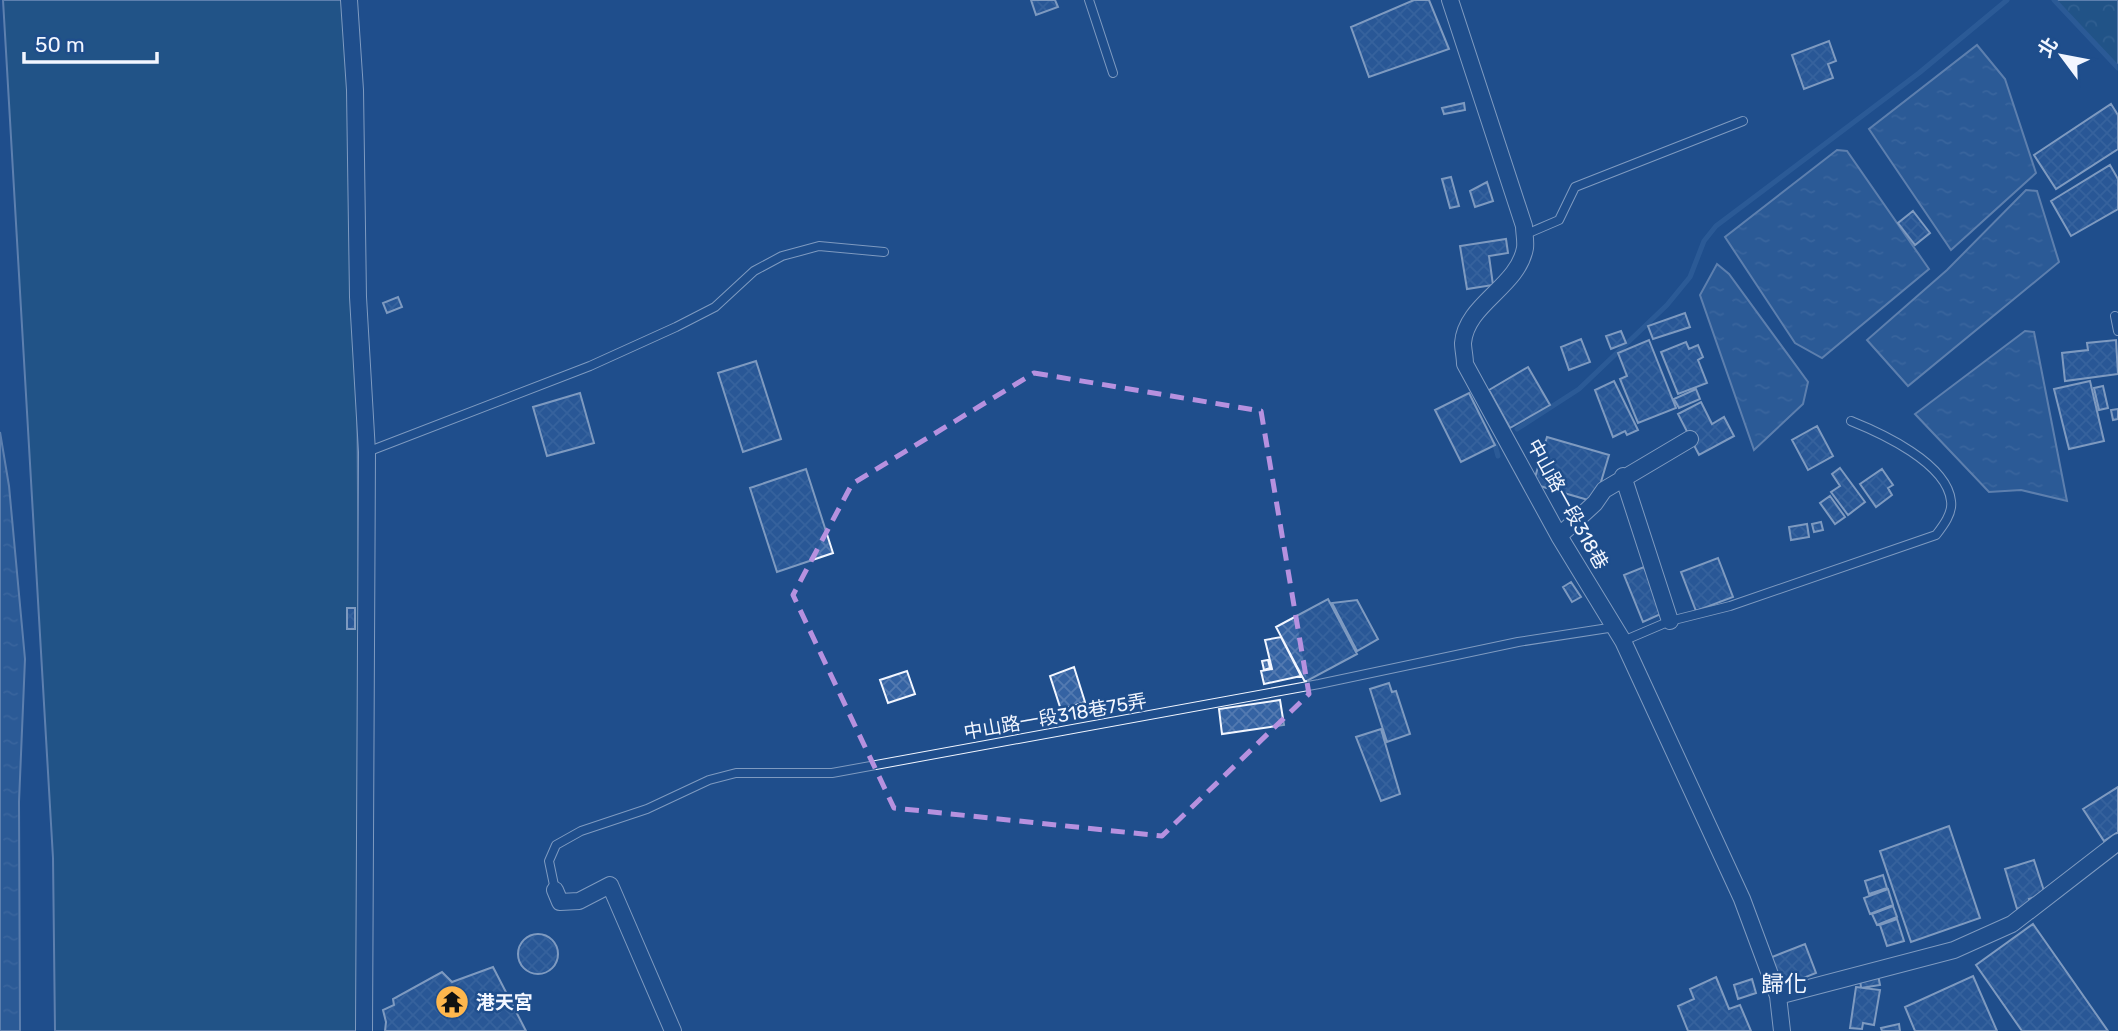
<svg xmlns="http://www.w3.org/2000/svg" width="2118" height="1031" viewBox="0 0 2118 1031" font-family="Rubik,'Noto Sans TC',sans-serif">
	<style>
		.grass { fill: #245a82; stroke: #a8bbd7; stroke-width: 2 }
		.forest { fill: url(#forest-crowns); stroke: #a8bbd7; stroke-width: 2 }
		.water { fill: url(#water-ripples); stroke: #a8bbd7; stroke-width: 2 }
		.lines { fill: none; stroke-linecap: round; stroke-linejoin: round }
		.stream { stroke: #3b69a3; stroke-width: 5 }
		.building { fill: url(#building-cross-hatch); stroke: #f2f6ff; stroke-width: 2 }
		.lane-casing { stroke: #f2f6ff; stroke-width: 10 }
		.street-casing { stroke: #f2f6ff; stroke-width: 18 }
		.lane { stroke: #1f4e8c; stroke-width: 8 }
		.street { stroke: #1f4e8c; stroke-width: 16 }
		.marked { fill: none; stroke: #b691df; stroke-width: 5; stroke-dasharray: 14 9; stroke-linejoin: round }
		.labels { text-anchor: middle; stroke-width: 5; stroke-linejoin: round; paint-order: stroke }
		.street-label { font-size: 19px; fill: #f2f6ff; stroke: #1f4e8c }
		.poi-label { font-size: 19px; font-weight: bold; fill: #f2f6ff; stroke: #1f4e8c; text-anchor: start }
		.quarter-label { font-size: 23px; fill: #f2f6ff; stroke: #1f4e8c }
	</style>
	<defs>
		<pattern id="forest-crowns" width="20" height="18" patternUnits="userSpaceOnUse" patternTransform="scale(1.75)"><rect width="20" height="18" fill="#245a82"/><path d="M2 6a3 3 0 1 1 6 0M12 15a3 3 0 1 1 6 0" fill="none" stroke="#447295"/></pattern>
		<pattern id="water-ripples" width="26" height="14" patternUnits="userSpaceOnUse" patternTransform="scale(1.75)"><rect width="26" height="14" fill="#3b69a3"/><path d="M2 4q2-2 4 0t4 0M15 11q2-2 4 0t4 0" fill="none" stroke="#587fb1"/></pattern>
		<pattern id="building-cross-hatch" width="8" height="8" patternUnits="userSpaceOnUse" patternTransform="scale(1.75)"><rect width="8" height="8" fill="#3563a3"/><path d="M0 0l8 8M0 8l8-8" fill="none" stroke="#537ab1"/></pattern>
	</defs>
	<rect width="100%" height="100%" fill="#1f4e8c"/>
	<path class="grass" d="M 3,0 L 346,0 L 355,90 L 362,1031 L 55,1031 L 53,858 Z"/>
	<path class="forest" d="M 2054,0 L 2118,0 L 2118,68 Z"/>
	<path class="water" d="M 1977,45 L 2005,79 L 2036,173 L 1951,250 L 1869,129 Z
		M 1837,150 L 1847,151 L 1929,269 L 1822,358 L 1795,343 L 1725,237 Z
		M 2026,190 L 2037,191 L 2059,262 L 1908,386 L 1867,340 L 1947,270 Z
		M 1717,264 L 1729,274 L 1808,382 L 1803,404 L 1754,450 L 1700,295 Z
		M 2025,331 L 2034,332 L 2067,501 L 2021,490 L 1989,492 L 1915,414 Z
		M 0,432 L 9,486 L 25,659 L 19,802 L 20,1031 L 0,1031 Z"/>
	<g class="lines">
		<path class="stream" d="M 2054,0 L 2118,68
			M 1517,429 L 1579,389 L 1667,305 L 1690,277 L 1704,241 L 1716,226 L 1919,73 L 2007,0
			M 1495,445 L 1498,456"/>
	</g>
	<path class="building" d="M 1031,0 L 1055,0 L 1058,7 L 1036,15 Z
		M 1414,0 L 1429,0 L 1449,49 L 1369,77 L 1351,27 Z
		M 1829,41 L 1836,61 L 1828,64 L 1833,78 L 1804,89 L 1792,55 Z
		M 1464,103 L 1465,110 L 1444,114 L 1442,108 Z
		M 2111,104 L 2118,115 L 2118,149 L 2056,189 L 2034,155 Z
		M 2110,165 L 2118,179 L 2118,209 L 2071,236 L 2051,201 Z
		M 1451,177 L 1459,206 L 1450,208 L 1442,179 Z
		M 1487,182 L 1493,201 L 1475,207 L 1470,191 Z
		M 1913,211 L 1930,233 L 1915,245 L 1898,223 Z
		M 1506,239 L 1508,253 L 1489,256 L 1493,285 L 1467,289 L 1460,246 Z
		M 398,297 L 402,307 L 387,313 L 383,303 Z
		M 1685,313 L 1690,327 L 1653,339 L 1648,326 Z
		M 1621,331 L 1626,343 L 1611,349 L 1606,336 Z
		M 1581,339 L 1590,362 L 1569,370 L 1561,347 Z
		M 1649,340 L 1676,408 L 1638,423 L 1620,379 L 1627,376 L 1618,353 Z
		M 2116,340 L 2118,374 L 2065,381 L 2062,353 L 2088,350 L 2087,343 Z
		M 1686,342 L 1689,349 L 1698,345 L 1703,357 L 1698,360 L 1707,383 L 1678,394 L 1661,352 Z
		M 756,361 L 781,439 L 743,452 L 718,373 Z
		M 1528,367 L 1550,405 L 1510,428 L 1489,390 Z
		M 1614,381 L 1638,430 L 1627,435 L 1625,431 L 1613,437 L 1595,390 Z
		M 2090,381 L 2104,441 L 2069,449 L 2054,389 Z
		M 2103,386 L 2108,408 L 2099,410 L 2094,388 Z
		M 1696,389 L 1700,399 L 1679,408 L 1674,399 Z
		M 580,393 L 594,443 L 547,456 L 533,407 Z
		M 1469,393 L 1495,445 L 1461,462 L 1435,410 Z
		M 1701,402 L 1712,424 L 1724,417 L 1734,436 L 1699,455 L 1678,414 Z
		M 2118,409 L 2118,419 L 2113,420 L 2111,410 Z
		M 1817,426 L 1833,456 L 1808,470 L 1792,440 Z
		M 1547,437 L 1609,455 L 1595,502 L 1533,484 Z
		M 1840,468 L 1865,502 L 1848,515 L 1831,492 L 1840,486 L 1832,474 Z
		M 806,469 L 833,553 L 777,572 L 750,488 Z
		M 1882,469 L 1893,485 L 1888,488 L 1892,495 L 1876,507 L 1860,484 Z
		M 1830,496 L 1845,517 L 1835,524 L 1820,503 Z
		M 1821,522 L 1823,530 L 1814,532 L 1812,524 Z
		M 1807,524 L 1809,537 L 1791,540 L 1789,527 Z
		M 1718,558 L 1733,597 L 1696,611 L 1681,572 Z
		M 1644,567 L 1663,613 L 1643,622 L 1624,575 Z
		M 1571,582 L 1581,597 L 1572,602 L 1563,587 Z
		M 1328,599 L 1357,654 L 1305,682 L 1276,627 Z
		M 1357,600 L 1378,639 L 1357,651 L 1332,603 Z
		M 347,608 L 355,608 L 355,629 L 347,629 Z
		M 1281,637 L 1301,676 L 1264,684 L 1261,671 L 1272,669 L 1265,640 Z
		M 1268,660 L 1270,668 L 1264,670 L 1262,661 Z
		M 1074,667 L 1085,702 L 1061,710 L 1050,676 Z
		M 907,671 L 915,694 L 888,703 L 880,680 Z
		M 1389,683 L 1392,692 L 1396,691 L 1410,734 L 1387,742 L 1370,689 Z
		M 1280,700 L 1284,725 L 1222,734 L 1219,709 Z
		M 1381,729 L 1400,794 L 1381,801 L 1356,737 Z
		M 2118,787 L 2118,832 L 2104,841 L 2083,809 Z
		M 1949,826 L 1980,918 L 1911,942 L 1880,851 Z
		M 2034,860 L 2045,894 L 2029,899 L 2031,905 L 2017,909 L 2005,869 Z
		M 1883,875 L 1887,888 L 1869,894 L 1865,881 Z
		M 1888,889 L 1893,905 L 1870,914 L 1864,898 Z
		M 1893,906 L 1897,917 L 1877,925 L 1872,914 Z
		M 1897,919 L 1904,941 L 1887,946 L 1880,925 Z
		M 2033,924 L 2108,1031 L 2022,1031 L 1976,965 Z
		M518 954a20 20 0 1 1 40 0a20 20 0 1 1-40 0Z
		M 1805,944 L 1816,973 L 1778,988 L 1767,959 Z
		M 493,967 L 526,1031 L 385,1031 L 386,1022 L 383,1010 L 394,1005 L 393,999 L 442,972 L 452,982 Z
		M 1878,975 L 1880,985 L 1861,988 L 1860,978 Z
		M 1973,976 L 1997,1031 L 1915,1031 L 1905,1007 Z
		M 1716,977 L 1729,1009 L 1740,1005 L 1751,1031 L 1688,1031 L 1678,1006 L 1694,999 L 1690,989 Z
		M 1752,979 L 1756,993 L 1738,999 L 1734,985 Z
		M 1856,987 L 1880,990 L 1874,1025 L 1863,1023 L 1862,1029 L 1850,1028 Z
		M 1899,1024 L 1900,1031 L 1882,1031 L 1881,1028 Z"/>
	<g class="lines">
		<g class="lane-casing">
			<path id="lane" d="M 1089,0 L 1113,73
				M 1524,235 L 1559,220 L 1575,187 L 1743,121
				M 2115,316 L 2118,331
				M 367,452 L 590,366 L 676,327 L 715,307 L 754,271 L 782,256 L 819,246 L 884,252
				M 1623,641 L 1670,621 L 1730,606 L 1936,535 C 1943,526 1953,513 1951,501 C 1947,463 1881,433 1851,421
				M 555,890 L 549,861 L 556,845 L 581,831 L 647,809 L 709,780 L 736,773 L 832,773 L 1319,684 L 1518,642 L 1615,627"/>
		</g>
		<g class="street-casing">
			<path id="street" d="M 349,0 L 355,90 L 358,297 L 367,452 L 364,1031
				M 1450,0 L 1524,226 C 1524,233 1526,241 1525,248 C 1518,287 1466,304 1463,343 C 1463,349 1465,357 1465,364 L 1559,536 L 1623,641 L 1742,899 L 1778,996 L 1782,1031
				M 1623,476 L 1670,621
				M 1559,536 L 1595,503 L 1604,490 L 1690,439
				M 555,890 L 560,902 L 579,901 L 610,885 L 673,1031
				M 1778,996 L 1954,950 L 2012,924 L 2118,842"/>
		</g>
		<use href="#lane" class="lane"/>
		<use href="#street" class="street"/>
	</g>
	<path d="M0 0H2118V1031H0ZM 1034,373 L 1261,411 L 1309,694 L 1162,836 L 894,808 L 793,595 L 852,484 Z" fill="#1f4e8c" fill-opacity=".55" fill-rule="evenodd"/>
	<path class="marked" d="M 1034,373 L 1261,411 L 1309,694 L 1162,836 L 894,808 L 793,595 L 852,484 Z"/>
	<defs>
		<g id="temple-disc" transform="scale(1.75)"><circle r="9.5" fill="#ffb74d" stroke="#1f4e8c"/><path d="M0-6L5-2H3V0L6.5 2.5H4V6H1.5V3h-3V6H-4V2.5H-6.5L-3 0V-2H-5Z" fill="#111"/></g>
	</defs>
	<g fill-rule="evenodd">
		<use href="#temple-disc" x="452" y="1002"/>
	</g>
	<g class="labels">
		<g class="street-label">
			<text transform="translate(1568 504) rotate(61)" y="7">中山路一段318巷</text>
			<text transform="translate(1055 716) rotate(-10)" y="7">中山路一段318巷75弄</text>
		</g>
		<g class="poi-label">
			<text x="476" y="1009">港天宮</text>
		</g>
		<g class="quarter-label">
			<text x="1784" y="992">歸化</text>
		</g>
	</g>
	<g transform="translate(2062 56) rotate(302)" stroke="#1f4e8c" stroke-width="5" paint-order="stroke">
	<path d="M0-5L12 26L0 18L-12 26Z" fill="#f2f6ff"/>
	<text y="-10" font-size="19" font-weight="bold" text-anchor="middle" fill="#f2f6ff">北</text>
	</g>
	<path d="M24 52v10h133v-10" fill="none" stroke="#f2f6ff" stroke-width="3.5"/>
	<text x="35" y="52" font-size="21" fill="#f2f6ff" stroke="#1f4e8c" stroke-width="5" paint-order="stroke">50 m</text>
</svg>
